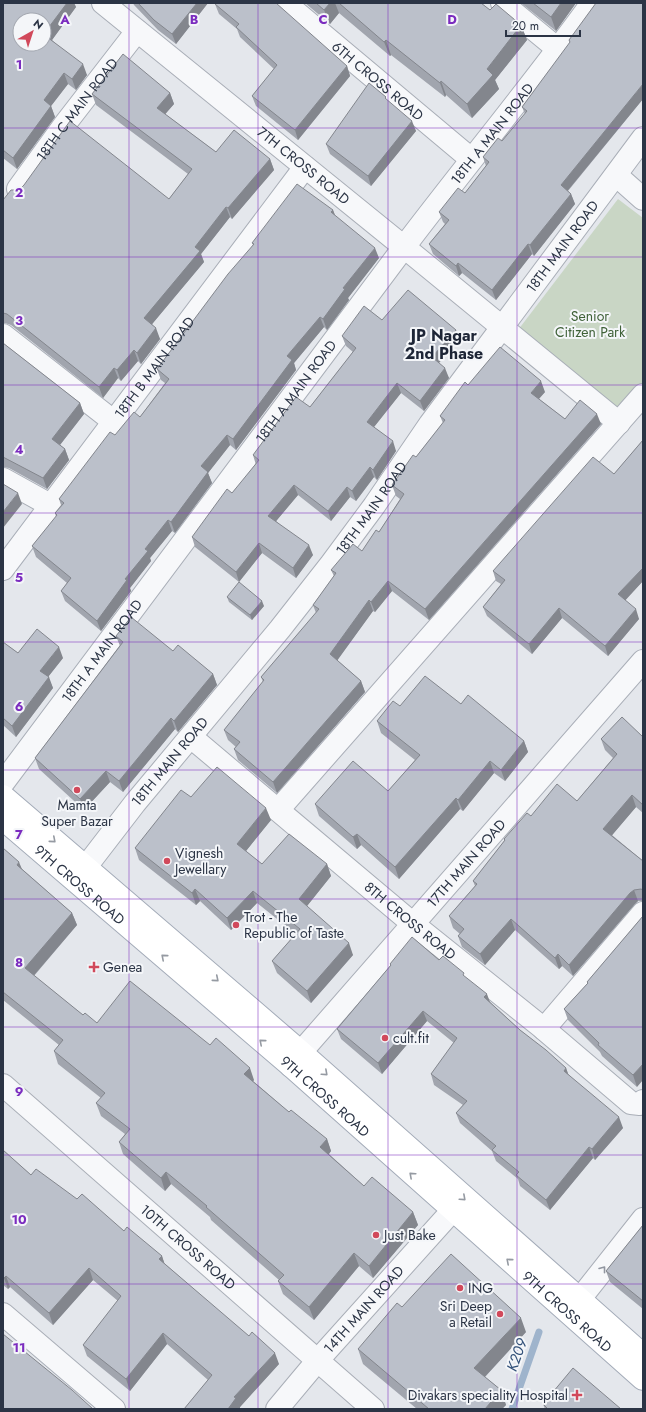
<svg xmlns="http://www.w3.org/2000/svg" width="646" height="1412" viewBox="0 0 646 1412" font-family="Jost,sans-serif">
	<style>
		.green { fill: #c9d6c5 }
		.lines { fill: none; stroke-linecap: round; stroke-linejoin: round }
		.stream { stroke: #9fb4cc; stroke-width: 7 }
		.minor-casing { stroke: #a9aeb7; stroke-width: 24 }
		.major-casing { stroke: #a3abb8; stroke-width: 24 }
		.minor { stroke: #f7f8fa; stroke-width: 22 }
		.major { stroke: #fff; stroke-width: 22 }
		.wall { fill: #a1a5ae }
		.shaded-wall { fill: #83868d }
		.building { fill: #bbc0ca; stroke: #83868d; fill-rule: evenodd }
		.oneway { stroke: #959aa2 }
		.oneway2 { stroke: #9196a0 }
		.grid { fill: none; stroke: #7b2cbf; stroke-width: 1; stroke-opacity: 0.55 }
		.poi-dot { fill: #d1495b; stroke: #f4f6f9; stroke-width: 1.5 }
		.labels { text-anchor: middle; stroke-width: 4; stroke-linejoin: round; paint-order: stroke }
		.street-label { font-size: 14px; fill: #2b3445; stroke: #f4f6f9 }
		.park-label { font-size: 14px; fill: #3f6138; stroke: #f4f6f9 }
		.poi-label { font-size: 14px; fill: #2b3445; stroke: #f4f6f9; text-anchor: start }
		.water-label { font-size: 15px; font-style: italic; fill: #34527a; stroke: #f4f6f9 }
		.quarter-label { font-size: 16px; font-weight: bold; fill: #1d2536; stroke: #f4f6f9 }
		.grid-label { font-size: 13px; text-anchor: middle; font-weight: bold; fill: #7b2cbf; stroke: #f4f6f9; stroke-width: 4; stroke-linejoin: round; paint-order: stroke }
	</style>
	<rect width="100%" height="100%" fill="#e4e7ec"/>
	<path class="green" d="M 618,199 L 643,218 L 643,407 L 631,423 L 515,334 Z"/>
	<g class="lines">
		<path class="stream" d="M 512,1409 L 539,1332"/>
		<g class="minor-casing">
			<g id="minor">
				<path id="s1" d="M 103,3 L 404,247 L 619,423"/>
				<path id="s2" d="M 285,3 L 471,159"/>
				<path d="M 502,3 L 559,50"/>
				<path d="M 616,175 L 643,199"/>
				<path id="s3" d="M 18,189 L 65,124 L 137,31"/>
				<path d="M 3,335 L 113,421"/>
				<path d="M 3,479 L 50,505"/>
				<path id="s4" d="M 3,569 L 305,167"/>
				<path id="s5" d="M 191,737 L 412,923 L 544,1029 L 631,1103 L 640,1104 L 643,1101"/>
				<path id="s6" d="M 3,783 L 404,247 C 466,165 532,86 592,3"/>
				<path d="M 278,810 L 643,395"/>
				<path id="s7" d="M 85,868 L 135,803 L 280,629 L 331,564 L 374,506 L 430,424 L 643,138"/>
				<path d="M 544,1029 L 643,913"/>
				<path id="s8" d="M 291,1066 L 301,1052 L 643,661"/>
				<path id="s9" d="M 3,1085 L 373,1409"/>
				<path d="M 579,1300 L 643,1219"/>
				<path d="M 3,1314 L 114,1409"/>
				<path id="s10" d="M 277,1409 L 318,1360 L 452,1211"/>
			</g>
		</g>
		<g class="major-casing">
			<g id="major">
				<path d="M 3,796 L 301,1052 L 643,1355"/>
				<path id="s11" d="M 3,819 L 291,1066 L 643,1379"/>
			</g>
		</g>
		<use href="#minor" class="minor"/>
		<use href="#major" class="major"/>
	</g>
	<path class="wall" d="M 3,3 L 74,3 L 76,7 L 52,40 L 87,75 L 76,90 L 68,84 L 51,106 L 55,117 L 17,169 L 3,158 Z
		M 133,3 L 208,3 L 176,44 L 158,30 L 134,5 Z
		M 305,3 L 481,3 L 490,10 L 521,25 L 527,40 L 495,80 L 499,89 L 472,118 L 446,95 L 445,97 L 391,55 L 390,56 L 339,13 L 330,24 Z
		M 521,3 L 576,3 L 556,31 Z
		M 215,4 L 347,66 L 350,76 L 298,140 L 256,106 L 252,96 L 274,69 L 240,37 L 237,29 L 219,14 Z
		M 569,40 L 643,99 L 568,191 L 571,194 L 575,204 L 534,256 L 532,254 L 496,300 L 462,273 L 459,276 L 433,254 L 429,244 L 445,224 L 443,222 L 439,212 L 465,193 L 486,166 L 483,157 L 502,141 L 525,114 L 522,107 L 570,43 Z
		M 170,93 L 174,104 L 165,114 L 216,152 L 270,159 L 274,170 L 232,219 L 230,217 L 201,254 L 204,262 L 152,324 L 160,339 L 141,364 L 138,361 L 121,381 L 118,378 L 103,398 L 11,325 L 5,323 L 3,323 L 3,200 L 169,199 L 188,174 L 96,105 L 92,94 Z
		M 387,100 L 416,131 L 371,186 L 330,154 L 326,144 Z
		M 333,210 L 335,216 L 379,258 L 348,298 L 349,300 L 327,330 L 324,327 L 294,363 L 296,370 L 236,450 L 230,445 L 208,473 L 212,483 L 175,533 L 172,531 L 150,558 L 151,561 L 130,588 L 131,591 L 101,631 L 65,601 L 61,591 L 67,583 L 36,557 L 32,546 L 56,517 L 55,513 L 61,505 L 59,499 L 115,435 L 140,417 L 165,383 L 161,380 L 157,369 L 253,245 L 252,243 Z
		M 382,320 L 456,330 L 459,340 L 439,363 L 449,378 L 424,411 L 401,393 L 374,427 L 396,451 L 377,480 L 374,477 L 356,501 L 350,497 L 331,521 L 298,495 L 276,521 L 313,555 L 296,578 L 262,553 L 239,582 L 195,547 L 192,537 L 232,493 L 256,465 L 253,455 L 310,407 L 353,352 L 346,346 L 342,336 Z
		M 3,343 L 80,403 L 84,414 L 60,445 L 65,449 L 69,460 L 47,489 L 9,468 L 3,467 Z
		M 468,385 L 545,392 L 539,399 L 565,419 L 601,424 L 429,620 L 392,591 L 375,612 L 373,611 L 337,660 L 361,681 L 365,692 L 277,793 L 238,760 L 234,749 L 236,747 L 228,740 L 224,730 L 263,682 L 261,677 L 316,613 L 313,605 L 334,576 L 331,570 L 362,551 L 379,532 L 400,499 L 396,496 L 392,485 L 416,457 L 443,423 L 440,416 Z
		M 643,440 L 643,581 L 625,600 L 639,619 L 608,656 L 562,618 L 532,654 L 487,616 L 483,607 L 501,584 L 496,581 L 493,571 L 614,474 Z
		M 227,597 L 264,606 L 252,620 L 229,602 Z
		M 116,636 L 173,651 L 213,674 L 217,685 L 178,732 L 175,729 L 123,792 L 110,782 L 84,810 L 39,769 L 35,758 L 120,646 Z
		M 3,642 L 18,653 L 63,658 L 48,677 L 53,688 L 16,737 L 3,725 Z
		M 461,704 L 524,741 L 528,752 L 505,781 L 494,773 L 463,811 L 460,809 L 399,879 L 361,845 L 357,849 L 319,816 L 315,804 L 388,791 L 415,760 L 381,733 L 377,721 L 400,706 Z
		M 643,737 L 643,813 L 636,807 L 612,835 L 643,861 L 643,901 L 638,901 L 634,905 L 573,976 L 562,966 L 559,969 L 515,930 L 485,965 L 462,947 L 458,936 L 460,934 L 453,928 L 449,916 L 475,886 L 473,881 L 505,840 L 504,839 L 531,816 L 577,801 L 613,758 L 605,750 L 601,739 Z
		M 191,797 L 271,820 L 246,851 L 262,864 L 327,864 L 331,876 L 307,906 L 353,955 L 311,1003 L 277,973 L 272,961 L 296,934 L 257,903 L 231,930 L 200,901 L 196,905 L 139,860 L 135,848 Z
		M 3,848 L 22,869 L 72,913 L 77,925 L 34,976 L 83,1015 L 97,1023 L 254,1080 L 253,1081 L 289,1112 L 327,1139 L 331,1151 L 329,1154 L 364,1186 L 413,1212 L 418,1225 L 373,1278 L 359,1266 L 314,1320 L 283,1294 L 278,1281 L 279,1280 L 211,1220 L 210,1217 L 171,1184 L 165,1191 L 123,1154 L 119,1142 L 125,1134 L 101,1116 L 96,1103 L 101,1098 L 58,1064 L 54,1051 L 59,1045 L 3,1000 Z
		M 643,916 L 637,1087 L 602,1056 L 600,1052 L 568,1020 L 564,1009 L 587,984 L 587,982 Z
		M 439,960 L 465,977 L 489,1001 L 520,1030 L 566,1068 L 568,1074 L 623,1128 L 595,1160 L 593,1158 L 550,1210 L 520,1186 L 518,1179 L 496,1161 L 492,1151 L 460,1123 L 456,1113 L 463,1105 L 434,1085 L 431,1074 L 454,1043 L 427,1021 L 382,1074 L 341,1039 L 337,1029 L 390,966 L 390,964 Z
		M 3,1150 L 31,1175 L 77,1199 L 162,1256 L 164,1263 L 279,1364 L 240,1407 L 240,1409 L 184,1409 L 208,1380 L 167,1344 L 130,1391 L 87,1356 L 83,1345 L 118,1301 L 93,1280 L 53,1325 L 10,1287 L 8,1289 L 3,1285 Z
		M 643,1225 L 643,1309 L 610,1282 L 606,1271 Z
		M 526,1332 L 485,1377 L 501,1390 L 506,1405 L 502,1409 L 417,1409 L 363,1364 L 358,1349 Z
		M 543,1404 L 621,1409 L 545,1409 Z"/>
	<path class="shaded-wall" d="M 67,3 L 74,3 L 76,7 L 52,40 L 47,37 L 46,31 Z
		M 197,3 L 208,3 L 176,44 L 172,34 Z
		M 330,3 L 335,3 L 339,13 L 330,24 L 324,10 Z
		M 561,3 L 576,3 L 556,31 L 551,17 Z
		M 521,25 L 527,40 L 495,80 L 499,89 L 472,118 L 467,104 L 487,69 Z
		M 386,40 L 391,55 L 390,56 L 384,42 Z
		M 83,64 L 87,75 L 76,90 L 72,79 Z
		M 347,66 L 350,76 L 298,140 L 295,130 Z
		M 64,73 L 68,84 L 51,106 L 55,117 L 17,169 L 13,158 L 44,100 Z
		M 441,81 L 446,95 L 445,97 L 440,83 Z
		M 643,84 L 643,99 L 564,195 L 561,185 Z
		M 170,93 L 174,104 L 161,119 L 157,108 Z
		M 412,121 L 416,131 L 371,186 L 368,176 Z
		M 270,159 L 274,170 L 232,219 L 228,208 Z
		M 571,194 L 575,204 L 534,256 L 530,245 Z
		M 226,207 L 230,217 L 201,254 L 204,262 L 148,329 L 144,318 L 195,247 Z
		M 333,210 L 337,220 L 331,212 Z
		M 528,244 L 532,254 L 496,300 L 492,290 Z
		M 375,248 L 379,258 L 348,298 L 349,300 L 327,330 L 323,319 L 343,288 Z
		M 458,263 L 462,273 L 459,276 L 456,266 Z
		M 320,317 L 324,327 L 294,363 L 296,370 L 236,450 L 233,439 L 287,356 Z
		M 156,328 L 160,339 L 141,364 L 137,353 Z
		M 456,330 L 459,340 L 435,367 L 432,357 Z
		M 134,350 L 138,361 L 121,381 L 117,370 Z
		M 114,368 L 118,378 L 103,398 L 99,387 Z
		M 445,368 L 449,378 L 424,411 L 420,401 Z
		M 541,381 L 545,392 L 535,403 L 531,393 Z
		M 397,383 L 401,393 L 370,432 L 367,422 Z
		M 80,403 L 84,414 L 56,450 L 52,439 Z
		M 597,414 L 601,424 L 429,620 L 425,609 Z
		M 227,435 L 230,445 L 208,473 L 212,483 L 175,533 L 171,522 L 201,466 Z
		M 393,441 L 396,451 L 377,480 L 373,470 Z
		M 65,449 L 69,460 L 47,489 L 43,478 Z
		M 370,467 L 374,477 L 356,501 L 352,491 Z
		M 294,485 L 298,495 L 272,526 L 268,516 Z
		M 347,487 L 350,497 L 331,521 L 328,511 Z
		M 18,493 L 22,504 L 3,528 L 3,512 Z
		M 168,520 L 172,531 L 150,558 L 151,561 L 130,588 L 131,591 L 101,631 L 97,621 L 145,549 Z
		M 259,543 L 262,553 L 239,582 L 236,572 Z
		M 309,545 L 313,555 L 296,578 L 293,568 Z
		M 643,568 L 643,581 L 622,604 L 618,594 Z
		M 388,581 L 392,591 L 375,612 L 371,602 Z
		M 369,600 L 373,611 L 334,665 L 330,654 Z
		M 262,601 L 264,606 L 252,620 L 250,615 Z
		M 559,608 L 562,618 L 532,654 L 529,644 Z
		M 636,609 L 639,619 L 608,656 L 605,646 Z
		M 59,647 L 63,658 L 44,682 L 40,671 Z
		M 213,674 L 217,685 L 178,732 L 174,721 Z
		M 49,677 L 53,688 L 16,737 L 12,726 Z
		M 361,681 L 365,692 L 277,793 L 273,782 Z
		M 171,718 L 175,729 L 123,792 L 119,781 Z
		M 524,741 L 528,752 L 505,781 L 501,770 Z
		M 490,761 L 494,773 L 463,811 L 458,800 Z
		M 106,771 L 110,782 L 84,810 L 80,799 Z
		M 632,795 L 636,807 L 608,840 L 603,829 Z
		M 456,798 L 460,809 L 399,879 L 395,867 Z
		M 266,808 L 271,820 L 242,856 L 237,844 Z
		M 357,834 L 361,845 L 357,849 L 353,837 Z
		M 19,862 L 24,874 L 17,865 Z
		M 327,864 L 331,876 L 303,911 L 299,899 Z
		M 195,889 L 200,901 L 196,905 L 192,893 Z
		M 634,890 L 638,901 L 634,905 L 573,976 L 569,965 L 630,893 Z
		M 253,891 L 257,903 L 231,930 L 227,918 Z
		M 72,913 L 77,925 L 29,981 L 25,968 Z
		M 511,919 L 515,930 L 485,965 L 480,954 Z
		M 349,943 L 353,955 L 311,1003 L 307,991 Z
		M 558,954 L 562,966 L 559,969 L 555,958 Z
		M 487,994 L 491,1005 L 484,997 Z
		M 423,1011 L 427,1021 L 382,1074 L 378,1063 Z
		M 643,1064 L 643,1080 L 637,1087 L 633,1075 Z
		M 250,1068 L 254,1080 L 249,1086 L 244,1074 Z
		M 566,1068 L 570,1079 L 564,1071 Z
		M 619,1117 L 623,1128 L 595,1160 L 592,1149 Z
		M 327,1139 L 331,1151 L 325,1159 L 320,1147 Z
		M 589,1147 L 593,1158 L 550,1210 L 546,1200 Z
		M 166,1172 L 171,1184 L 165,1191 L 161,1178 Z
		M 413,1212 L 418,1225 L 373,1278 L 369,1266 Z
		M 354,1253 L 359,1266 L 314,1320 L 309,1307 Z
		M 162,1256 L 166,1268 L 159,1259 Z
		M 89,1268 L 93,1280 L 53,1325 L 49,1313 Z
		M 6,1276 L 10,1287 L 8,1289 L 4,1278 Z
		M 521,1318 L 526,1332 L 480,1382 L 474,1368 Z
		M 163,1333 L 167,1344 L 130,1391 L 126,1379 Z
		M 275,1353 L 279,1364 L 240,1407 L 240,1409 L 228,1409 L 234,1397 Z
		M 501,1390 L 506,1405 L 502,1409 L 485,1409 Z"/>
	<path class="building" d="M 3,3 L 67,3 L 46,31 L 49,33 L 47,37 L 83,64 L 72,79 L 64,73 L 44,100 L 51,106 L 13,158 L 3,150 ZM 20,20 L 44,20 L 44,44 L 20,44 Z
		M 138,3 L 197,3 L 172,34 L 154,20 Z
		M 216,3 L 276,3 L 347,66 L 295,130 L 252,96 L 277,65 L 236,27 L 239,24 L 215,4 Z
		M 316,3 L 330,3 L 324,10 Z
		M 339,3 L 481,3 L 490,10 L 496,4 L 521,25 L 487,69 L 493,75 L 467,104 L 441,81 L 440,83 L 386,40 L 384,42 Z
		M 533,3 L 561,3 L 551,17 Z
		M 596,3 L 643,3 L 643,32 L 642,33 L 643,34 L 643,84 L 561,185 L 571,194 L 530,245 L 528,244 L 492,290 L 458,263 L 456,266 L 429,244 L 449,220 L 439,212 L 458,188 L 465,193 L 489,162 L 483,157 L 498,138 L 502,141 L 527,111 L 522,107 L 570,42 L 569,40 Z
		M 123,54 L 170,93 L 157,108 L 216,152 L 234,130 L 270,159 L 228,208 L 226,207 L 195,247 L 200,251 L 144,318 L 156,328 L 137,353 L 134,350 L 117,370 L 114,368 L 99,387 L 7,314 L 3,313 L 3,200 L 11,190 L 19,190 L 24,185 L 70,121 L 169,199 L 192,169 L 92,94 Z
		M 369,83 L 386,97 L 385,98 L 412,121 L 368,176 L 326,144 Z
		M 297,184 L 333,210 L 331,212 L 375,248 L 343,288 L 345,289 L 323,319 L 320,317 L 287,356 L 292,360 L 233,439 L 227,435 L 201,466 L 208,472 L 171,522 L 168,520 L 145,549 L 148,551 L 125,579 L 127,580 L 97,621 L 61,591 L 71,578 L 32,546 L 57,515 L 55,513 L 64,503 L 59,499 L 110,432 L 115,435 L 134,412 L 140,417 L 169,379 L 157,369 L 228,274 L 254,244 L 252,243 Z
		M 408,290 L 456,330 L 432,357 L 445,368 L 420,401 L 397,383 L 367,422 L 393,441 L 373,470 L 370,467 L 352,491 L 347,487 L 328,511 L 294,485 L 268,516 L 309,545 L 293,568 L 259,543 L 236,572 L 192,537 L 227,489 L 232,493 L 259,460 L 253,455 L 296,397 L 310,407 L 356,348 L 342,336 L 364,306 L 382,320 Z
		M 3,343 L 80,403 L 52,439 L 65,449 L 43,478 L 3,457 Z
		M 500,347 L 541,381 L 531,393 L 565,419 L 580,400 L 597,414 L 425,609 L 388,581 L 371,602 L 369,600 L 330,654 L 361,681 L 273,782 L 234,749 L 240,742 L 224,730 L 264,680 L 261,677 L 319,609 L 313,605 L 336,573 L 331,570 L 353,544 L 362,551 L 376,530 L 379,532 L 404,494 L 392,485 L 413,455 L 416,457 L 445,420 L 440,416 L 465,382 L 468,385 Z
		M 643,440 L 643,568 L 618,594 L 636,609 L 605,646 L 559,608 L 529,644 L 483,607 L 505,580 L 493,571 L 593,457 L 614,474 Z
		M 3,484 L 18,493 L 3,512 Z
		M 239,582 L 262,601 L 250,615 L 227,597 Z
		M 131,617 L 173,651 L 178,645 L 213,674 L 174,721 L 171,718 L 119,781 L 106,771 L 80,799 L 35,758 L 123,642 L 116,636 Z
		M 37,629 L 59,647 L 40,671 L 49,677 L 12,726 L 3,718 L 3,642 L 18,653 Z
		M 425,676 L 461,704 L 468,695 L 524,741 L 501,770 L 490,761 L 458,800 L 456,798 L 395,867 L 357,834 L 353,837 L 315,804 L 353,761 L 388,791 L 420,755 L 377,721 L 393,701 L 400,706 Z
		M 622,717 L 643,737 L 643,805 L 632,795 L 603,829 L 643,861 L 643,890 L 641,889 L 634,890 L 630,893 L 569,965 L 558,954 L 555,958 L 511,919 L 480,954 L 458,936 L 464,929 L 449,916 L 477,884 L 473,881 L 505,840 L 504,839 L 527,813 L 531,816 L 557,784 L 577,801 L 617,754 L 601,739 Z
		M 217,767 L 266,808 L 237,844 L 262,864 L 289,834 L 327,864 L 299,899 L 349,943 L 307,991 L 272,961 L 300,929 L 253,891 L 227,918 L 195,889 L 192,893 L 135,848 L 181,790 L 191,797 Z
		M 3,848 L 19,862 L 17,865 L 72,913 L 25,968 L 83,1015 L 85,1013 L 97,1023 L 130,981 L 210,1045 L 216,1038 L 250,1068 L 244,1074 L 289,1112 L 291,1110 L 327,1139 L 320,1147 L 364,1186 L 372,1177 L 413,1212 L 369,1266 L 354,1253 L 309,1307 L 278,1281 L 284,1275 L 206,1207 L 207,1206 L 166,1172 L 161,1178 L 119,1142 L 130,1129 L 96,1103 L 105,1093 L 54,1051 L 63,1040 L 3,992 Z
		M 643,916 L 643,1064 L 633,1075 L 598,1045 L 599,1043 L 564,1009 L 588,983 L 587,982 Z
		M 412,937 L 439,960 L 443,956 L 464,973 L 463,975 L 487,994 L 484,997 L 520,1030 L 546,1050 L 566,1068 L 564,1071 L 619,1117 L 592,1149 L 589,1147 L 546,1200 L 516,1175 L 519,1172 L 492,1150 L 496,1146 L 456,1113 L 467,1101 L 431,1074 L 457,1038 L 423,1011 L 378,1063 L 337,1029 L 391,965 L 390,964 Z
		M 3,1150 L 31,1175 L 36,1169 L 77,1199 L 82,1194 L 124,1231 L 127,1227 L 162,1256 L 159,1259 L 249,1336 L 252,1332 L 275,1353 L 234,1397 L 236,1398 L 228,1409 L 184,1409 L 212,1375 L 163,1333 L 126,1379 L 83,1345 L 121,1296 L 89,1268 L 49,1313 L 6,1276 L 4,1278 L 3,1278 Z
		M 643,1225 L 643,1301 L 606,1271 Z
		M 451,1254 L 521,1318 L 474,1368 L 501,1390 L 485,1409 L 429,1409 L 358,1349 L 397,1303 L 402,1307 Z
		M 3,1334 L 72,1390 L 93,1409 L 3,1409 Z
		M 573,1368 L 621,1409 L 548,1409 L 543,1404 Z"/>
	<defs><path id="oneway-chevron" d="M-2-3.5L2.5 0L-2 3.5" fill="none" stroke-width="1.6" stroke-linecap="round" stroke-linejoin="round"/></defs>
	<g class="oneway">
		<use href="#oneway-chevron" transform="translate(53 840) rotate(41)"/>
		<use href="#oneway-chevron" transform="translate(164 957) rotate(-139)"/>
		<use href="#oneway-chevron" transform="translate(216 979) rotate(40)"/>
		<use href="#oneway-chevron" transform="translate(262 1042) rotate(-139)"/>
		<use href="#oneway-chevron" transform="translate(325 1073) rotate(42)"/>
		<use href="#oneway-chevron" transform="translate(412 1175) rotate(-138)"/>
		<use href="#oneway-chevron" transform="translate(463 1198) rotate(42)"/>
		<use href="#oneway-chevron" transform="translate(509 1261) rotate(-139)"/>
	</g>
	<use class="oneway2" href="#oneway-chevron" transform="translate(603 1269) rotate(-52)"/>
	<path class="grid" d="M 129,3 L 129,1409M 258,3 L 258,1409M 388,3 L 388,1409M 517,3 L 517,1409M 3,128 L 643,128M 3,257 L 643,257M 3,385 L 643,385M 3,513 L 643,513M 3,642 L 643,642M 3,770 L 643,770M 3,899 L 643,899M 3,1027 L 643,1027M 3,1155 L 643,1155M 3,1284 L 643,1284"/>
	<g class="poi-dot">
		<circle cx="77" cy="790" r="4"/>
		<circle cx="167" cy="861" r="4"/>
		<circle cx="236" cy="925" r="4"/>
		<path d="M92 961h4v4h4v4h-4v4h-4v-4h-4v-4h4z"/>
		<circle cx="385" cy="1038" r="4"/>
		<circle cx="376" cy="1235" r="4"/>
		<circle cx="460" cy="1288" r="4"/>
		<circle cx="500" cy="1314" r="4"/>
		<path d="M575 1389h4v4h4v4h-4v4h-4v-4h-4v-4h4z"/>
	</g>
	<g class="labels">
		<g class="street-label">
			<text dy="5" stroke="none"><textPath href="#s2" startOffset="121">6TH CROSS ROAD</textPath></text>
			<text dy="5" stroke="none"><textPath href="#s3" startOffset="99">18TH C MAIN ROAD</textPath></text>
			<text dy="5" stroke="none"><textPath href="#s6" startOffset="813">18TH A MAIN ROAD</textPath></text>
			<text dy="5" stroke="none"><textPath href="#s1" startOffset="258">7TH CROSS ROAD</textPath></text>
			<text dy="5" stroke="none"><textPath href="#s7" startOffset="784">18TH MAIN ROAD</textPath></text>
			<text dy="5" stroke="none"><textPath href="#s4" startOffset="252">18TH B MAIN ROAD</textPath></text>
			<text dy="5" stroke="none"><textPath href="#s6" startOffset="489">18TH A MAIN ROAD</textPath></text>
			<text dy="5" stroke="none"><textPath href="#s7" startOffset="460">18TH MAIN ROAD</textPath></text>
			<text dy="5" stroke="none"><textPath href="#s6" startOffset="165">18TH A MAIN ROAD</textPath></text>
			<text dy="5" stroke="none"><textPath href="#s7" startOffset="136">18TH MAIN ROAD</textPath></text>
			<text dy="5" stroke="none"><textPath href="#s8" startOffset="268">17TH MAIN ROAD</textPath></text>
			<text dy="5" stroke="none"><textPath href="#s11" startOffset="101">9TH CROSS ROAD</textPath></text>
			<text dy="5" stroke="none"><textPath href="#s5" startOffset="286">8TH CROSS ROAD</textPath></text>
			<text dy="5" stroke="none"><textPath href="#s11" startOffset="425">9TH CROSS ROAD</textPath></text>
			<text dy="5" stroke="none"><textPath href="#s9" startOffset="246">10TH CROSS ROAD</textPath></text>
			<text dy="5" stroke="none"><textPath href="#s10" startOffset="132">14TH MAIN ROAD</textPath></text>
			<text dy="5" stroke="none"><textPath href="#s11" startOffset="749">9TH CROSS ROAD</textPath></text>
		</g>
		<g class="park-label">
			<text x="590" y="321">Senior<tspan x="590" dy="16">Citizen Park</tspan></text>
		</g>
		<g class="poi-label">
			<text x="77" y="810" text-anchor="middle">Mamta<tspan x="77" dy="16">Super Bazar</tspan></text>
			<text x="175" y="858">Vignesh<tspan x="175" dy="16">Jewellary</tspan></text>
			<text x="244" y="922">Trot - The<tspan x="244" dy="16">Republic of Taste</tspan></text>
			<text x="103" y="972">Genea</text>
			<text x="393" y="1043">cult.fit</text>
			<text x="384" y="1240">Just Bake</text>
			<text x="468" y="1293">ING</text>
			<text x="492" y="1311" text-anchor="end">Sri Deep<tspan x="492" dy="16">a Retail</tspan></text>
			<text x="568" y="1400" text-anchor="end">Divakars speciality Hospital</text>
		</g>
		<g class="water-label">
			<text transform="translate(517 1355) rotate(-70)" y="5">K209</text>
		</g>
		<g class="quarter-label">
			<text x="444" y="341">JP Nagar<tspan x="444" dy="18">2nd Phase</tspan></text>
		</g>
	</g>
	<g class="grid-label">
		<text x="65" y="24">A</text>
		<text x="194" y="24">B</text>
		<text x="323" y="24">C</text>
		<text x="452" y="24">D</text>
		<text x="19" y="69">1</text>
		<text x="19" y="197">2</text>
		<text x="19" y="325">3</text>
		<text x="19" y="454">4</text>
		<text x="19" y="582">5</text>
		<text x="19" y="711">6</text>
		<text x="19" y="839">7</text>
		<text x="19" y="967">8</text>
		<text x="19" y="1096">9</text>
		<text x="19" y="1224">10</text>
		<text x="19" y="1352">11</text>
	</g>
	<rect width="646" height="1412" fill="none" stroke="#2b3445" stroke-width="8"/>
	<g transform="translate(32 32) rotate(39)"><circle r="19" fill="#f4f6f9" stroke="#a4a8b1"/>
	<path d="M0-3L7 15L0 10L-7 15Z" fill="#d1495b"/>
	<text y="-6" font-size="11" font-weight="bold" text-anchor="middle" fill="#2b3445">N</text>
	</g>
	<path d="M506 30v6h74v-6" fill="none" stroke="#2b3445" stroke-width="2"/>
	<text x="512" y="30" font-size="12" fill="#2b3445" stroke="#f4f6f9" stroke-width="3" paint-order="stroke">20 m</text>
</svg>
